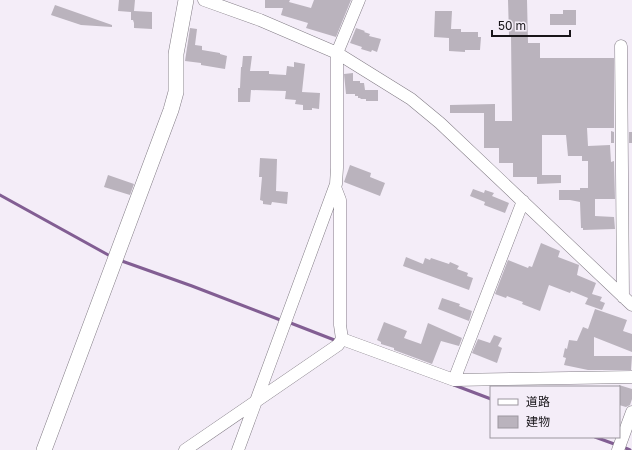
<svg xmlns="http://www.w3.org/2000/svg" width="632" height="450" viewBox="0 0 632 450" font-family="'Golos Text','Noto Sans JP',sans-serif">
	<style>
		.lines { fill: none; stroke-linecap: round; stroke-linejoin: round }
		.stream { stroke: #825e93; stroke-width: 3 }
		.building { fill: #bab3bd }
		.minor-casing { stroke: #837d86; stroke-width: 13 }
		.tertiary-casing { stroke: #837d86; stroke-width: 16 }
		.minor { stroke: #fff; stroke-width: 12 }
		.tertiary { stroke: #fff; stroke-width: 15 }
	</style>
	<rect width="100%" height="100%" fill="#f4edf8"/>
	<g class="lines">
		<path class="stream" d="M 0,195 L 112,257
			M 119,260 L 192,286 L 283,321
			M 288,322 L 337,341
			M 454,385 L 491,399
			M 595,437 L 617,445
			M 623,447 L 630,450"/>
	</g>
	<path class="building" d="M 119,0 L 135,0 L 134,11 L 152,12 L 152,29 L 134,28 L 134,23 L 133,20 L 131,20 L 131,12 L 118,11 Z
		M 265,0 L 290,0 L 289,2 L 311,8 L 314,0 L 351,0 L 336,37 L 306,28 L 308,23 L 281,15 L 283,8 L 265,8 Z
		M 508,0 L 527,0 L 528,43 L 540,43 L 540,58 L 614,58 L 614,128 L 587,128 L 588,146 L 610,145 L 611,162 L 614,161 L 615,199 L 595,199 L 595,216 L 614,217 L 615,229 L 583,230 L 583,228 L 581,228 L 580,202 L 570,200 L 559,200 L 559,190 L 580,190 L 580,188 L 588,188 L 588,161 L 582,161 L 582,156 L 568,156 L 566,135 L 542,135 L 542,175 L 561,175 L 561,183 L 537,184 L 537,177 L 513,177 L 513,163 L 499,163 L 499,148 L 484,148 L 484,113 L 450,113 L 450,105 L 495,104 L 495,121 L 512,121 L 511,35 L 509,35 Z
		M 55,5 L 112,25 L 112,27 L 81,25 L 51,15 Z
		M 563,10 L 576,10 L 576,25 L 550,25 L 550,14 L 563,14 Z
		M 435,11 L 452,11 L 451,29 L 461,29 L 461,32 L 478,32 L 478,37 L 481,37 L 480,50 L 465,50 L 465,52 L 449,51 L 449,38 L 434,37 Z
		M 190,28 L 197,29 L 195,45 L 202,46 L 202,50 L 220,53 L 220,54 L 227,56 L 225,69 L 201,65 L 201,63 L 185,61 Z
		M 356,28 L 365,31 L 364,32 L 370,34 L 369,36 L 381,39 L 377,52 L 372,50 L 371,52 L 361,49 L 362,47 L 350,43 Z
		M 243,56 L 252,56 L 250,71 L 269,71 L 269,74 L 286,75 L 287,66 L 294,67 L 294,62 L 305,64 L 302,92 L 320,93 L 319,109 L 312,108 L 312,110 L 303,110 L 303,105 L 295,104 L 296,100 L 285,99 L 286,91 L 251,90 L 250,102 L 238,102 L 238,88 L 240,88 L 241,67 L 242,67 Z
		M 353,73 L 353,81 L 360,81 L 360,83 L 364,83 L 365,90 L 378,90 L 378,101 L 366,101 L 366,99 L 361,99 L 360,98 L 358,98 L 358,96 L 355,96 L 355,94 L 346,94 L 344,74 Z
		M 611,131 L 614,132 L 614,143 L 611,143 Z
		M 629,132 L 632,132 L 632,143 L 629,143 Z
		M 260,158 L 277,159 L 276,191 L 288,192 L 287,204 L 272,202 L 271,205 L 263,204 L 263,201 L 260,200 L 262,177 L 259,177 Z
		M 350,165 L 371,173 L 370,177 L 385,183 L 380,196 L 344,182 Z
		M 108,175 L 134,184 L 130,195 L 104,187 Z
		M 473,189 L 484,193 L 485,190 L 494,193 L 492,196 L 509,203 L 505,213 L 484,205 L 485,202 L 470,196 Z
		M 541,243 L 560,251 L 558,257 L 579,265 L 577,275 L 596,283 L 592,294 L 602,297 L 600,301 L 605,303 L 602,310 L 585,304 L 588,298 L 571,291 L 570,293 L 549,285 L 540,311 L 522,304 L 523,302 L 507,296 L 506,298 L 495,294 L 508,260 L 528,268 L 529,266 L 532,267 Z
		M 406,257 L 423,264 L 425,258 L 430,260 L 431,258 L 449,264 L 450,262 L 459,266 L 457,269 L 468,273 L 467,276 L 473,278 L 469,290 L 403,266 Z
		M 442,298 L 460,304 L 459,306 L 472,311 L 469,321 L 438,309 Z
		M 595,309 L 627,320 L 623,331 L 632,334 L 632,352 L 594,337 L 594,356 L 632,356 L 631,370 L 588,370 L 564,365 L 566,358 L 563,357 L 565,348 L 567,349 L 569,340 L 577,341 L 583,327 L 588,329 Z
		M 384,322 L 407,331 L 404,338 L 421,344 L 428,323 L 462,338 L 459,346 L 441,341 L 432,364 L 394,350 L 394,348 L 381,344 L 381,342 L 377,340 Z
		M 494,335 L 502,338 L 498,346 L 502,348 L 497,363 L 472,353 L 478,339 L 490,343 Z
		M 619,385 L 632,389 L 632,399 L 630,405 L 626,407 L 619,405 Z"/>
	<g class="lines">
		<g class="minor-casing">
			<path id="minor" d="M 204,0 L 260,20 L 337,53 L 411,99 L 440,123 L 632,305
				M 621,46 L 623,297
				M 523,201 L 454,380 L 632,377
				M 342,339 L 454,380
				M 185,450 L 338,345 L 342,339 L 340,325 L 340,200 L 335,187
				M 238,450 L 336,184 L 337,168 L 337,53 L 359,0
				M 618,450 L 632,412"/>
		</g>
		<g class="tertiary-casing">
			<path id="tertiary" d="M 44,450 L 171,110 L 176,92 L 176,54 L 186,0"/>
		</g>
		<use href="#minor" class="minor"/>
		<use href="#tertiary" class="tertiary"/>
	</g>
	<rect x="490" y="386" width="130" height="52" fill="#f4edf8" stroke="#9c979f"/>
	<rect x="498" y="399" width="20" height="6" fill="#ffffff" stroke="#9c979f"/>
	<text x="526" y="406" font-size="12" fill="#181519">道路</text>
	<rect x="498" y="416" width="20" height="12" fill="#bab3bd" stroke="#9c979f"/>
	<text x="526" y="426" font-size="12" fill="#181519">建物</text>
	<path d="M492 30v6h78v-6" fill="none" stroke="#181519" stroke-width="2"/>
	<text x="498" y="30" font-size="12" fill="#181519" stroke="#f4edf8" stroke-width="3" paint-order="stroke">50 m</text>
</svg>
